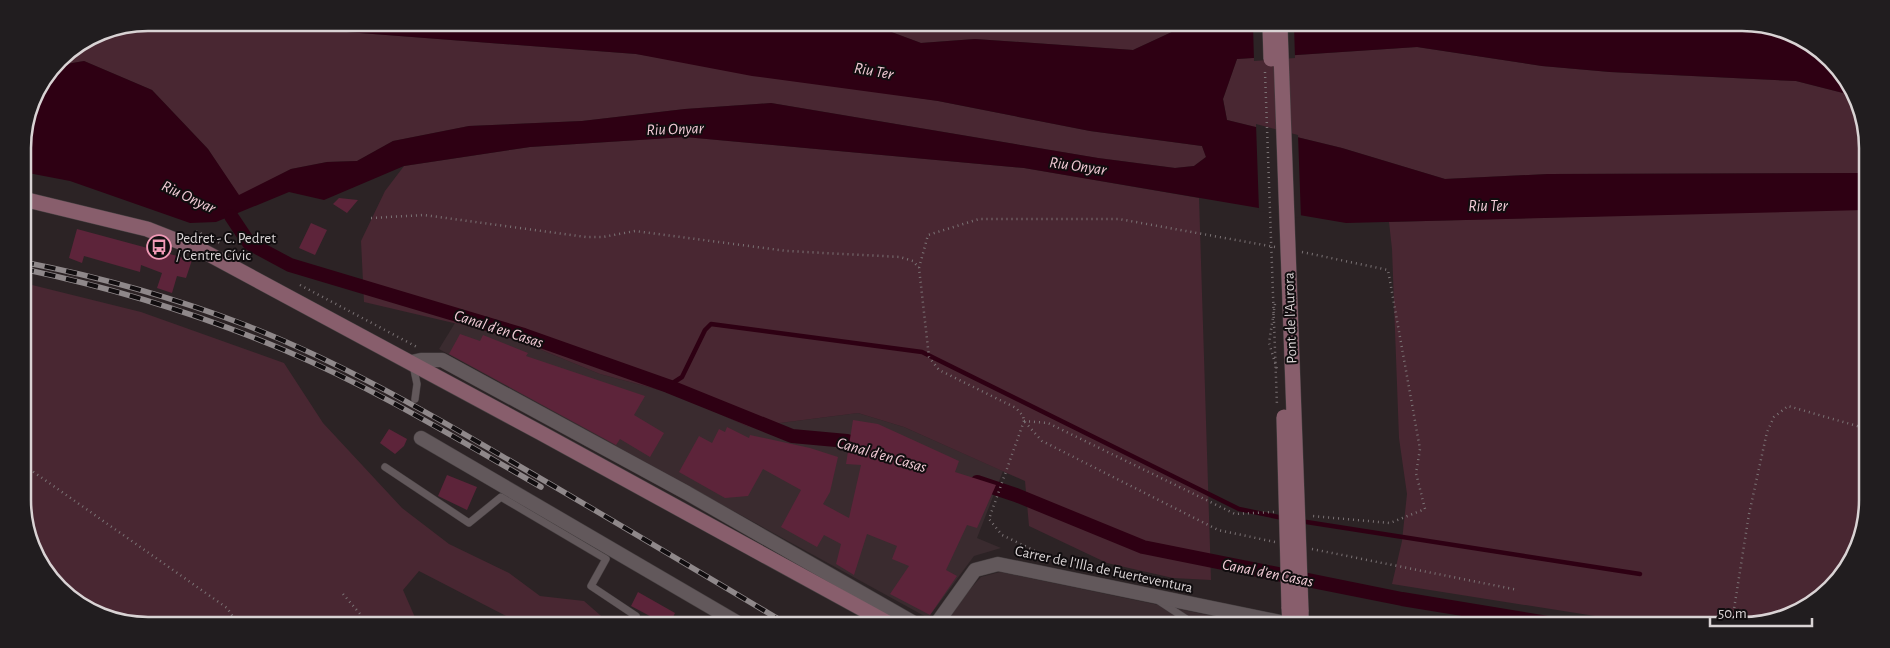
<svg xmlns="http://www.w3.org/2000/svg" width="1890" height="648" viewBox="0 0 1890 648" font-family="'Alegreya Sans',sans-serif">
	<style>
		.built { fill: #3a2b2f }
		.green { fill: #492732 }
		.water { fill: #2e0013 }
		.pier { fill: #2c2325 }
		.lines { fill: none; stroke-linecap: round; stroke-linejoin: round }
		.stream { stroke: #2e0013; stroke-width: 4.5 }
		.canal { stroke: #2e0013; stroke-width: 14 }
		.building { fill: #5d243a }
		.lane-casing { stroke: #474042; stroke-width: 8 }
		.street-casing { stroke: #474042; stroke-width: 15 }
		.secondary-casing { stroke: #474042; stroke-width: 16 }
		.path { stroke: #7b7375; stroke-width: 2.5; stroke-dasharray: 1 4; stroke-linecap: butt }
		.lane { stroke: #62585b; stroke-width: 7 }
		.street { stroke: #62585b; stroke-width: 14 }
		.secondary { stroke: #885e6c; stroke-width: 15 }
		.rail-casing { stroke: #8f888a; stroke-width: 5.5 }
		.rail { stroke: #110d0f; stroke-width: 4; stroke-dasharray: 11; stroke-linecap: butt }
		.secondary-bridge-casing { stroke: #474042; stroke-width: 16; stroke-linecap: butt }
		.path-bridge { stroke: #7b7375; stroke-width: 2.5; stroke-dasharray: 1 4; stroke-linecap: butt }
		.secondary-bridge { stroke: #885e6c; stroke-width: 15 }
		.labels { text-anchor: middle; stroke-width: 4; stroke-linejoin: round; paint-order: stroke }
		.poi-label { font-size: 15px; fill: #d9d3d4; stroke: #110d0f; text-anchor: start }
		.street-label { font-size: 15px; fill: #d9d3d4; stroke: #110d0f }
		.water-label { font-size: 16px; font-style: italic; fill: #f3ccd7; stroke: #110d0f }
		.rim { fill: none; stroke: #d9d3d4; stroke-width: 2.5 }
	</style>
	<rect width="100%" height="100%" fill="#2c2325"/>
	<path class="built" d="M 455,323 L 505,335 L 600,374 L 675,394 L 749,427 L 858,413 L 904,427 L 1003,471 L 977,538 L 1001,548 L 974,556 L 928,618 L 439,349 Z
		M 1000,572 L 1149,603 L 1253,624 L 946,623 L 963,597 L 981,577 Z"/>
	<path class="green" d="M 148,23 L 324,23 L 347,32 L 636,54 L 938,101 L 1090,131 L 1202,146 L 1206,157 L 1194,166 L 1175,168 L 1098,158 L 771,103 L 685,109 L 582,121 L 469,126 L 393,141 L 357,161 L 327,162 L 291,169 L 239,196 L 208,149 L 152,90 L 84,61 L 55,66 L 60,59 L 100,32 Z
		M 870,24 L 1187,25 L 1133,50 L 975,39 L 921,43 Z
		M 1417,47 L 1542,66 L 1610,72 L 1796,81 L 1851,95 L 1865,124 L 1865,173 L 1548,174 L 1445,179 L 1342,148 L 1227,120 L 1223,99 L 1237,59 Z
		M 685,137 L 1024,168 L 1199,198 L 1211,580 L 1173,578 L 1107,563 L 1029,526 L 1025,481 L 904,427 L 858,413 L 749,427 L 675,394 L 600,374 L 505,335 L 364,302 L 361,241 L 385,191 L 404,166 L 530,147 Z
		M 1856,209 L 1865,210 L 1863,532 L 1846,569 L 1818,599 L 1750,625 L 1652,625 L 1392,584 L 1402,541 L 1407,494 L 1399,438 L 1392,249 L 1389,222 Z
		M 24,283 L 141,312 L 284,363 L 323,423 L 402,508 L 449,544 L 509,573 L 540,596 L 584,601 L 608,622 L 518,622 L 419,571 L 403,590 L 417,622 L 116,621 L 54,583 L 25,524 Z"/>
	<path class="water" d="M 324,23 L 870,24 L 921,43 L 975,39 L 1133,50 L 1187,25 L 1774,27 L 1836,65 L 1851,95 L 1796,81 L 1610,72 L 1542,66 L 1417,47 L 1237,59 L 1223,99 L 1227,120 L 1342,148 L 1445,179 L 1548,174 L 1865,173 L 1865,210 L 1346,223 L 1024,168 L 685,137 L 530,147 L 404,166 L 324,200 L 289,192 L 216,222 L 190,223 L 70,181 L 23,172 L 23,140 L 32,100 L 55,66 L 84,61 L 152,90 L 208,149 L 239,195 L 291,169 L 327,162 L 357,161 L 393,141 L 469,126 L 582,121 L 685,109 L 771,103 L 1098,158 L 1175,168 L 1194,166 L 1206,157 L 1202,146 L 1090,131 L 938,101 L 752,76 L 636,54 L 347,32 Z"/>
	<path class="pier" d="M 1253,25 L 1294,26 L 1295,58 L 1254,61 Z
		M 1256,124 L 1298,135 L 1301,218 L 1259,211 Z"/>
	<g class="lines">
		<path class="stream" d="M 668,386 L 682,377 L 705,330 L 711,324 L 922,352 L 1239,509 L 1283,518
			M 1300,521 L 1640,574"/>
		<path class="canal" d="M 231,216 L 249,243 L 290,265 L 524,335 L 668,386 L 792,436 L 847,441 L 866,447
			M 977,482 L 1016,495 L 1143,547 L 1402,599 L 1560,625"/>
	</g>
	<path class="building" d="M 339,198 L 358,200 L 347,213 L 333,204 Z
		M 311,223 L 327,230 L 315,255 L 299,248 Z
		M 77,229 L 192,260 L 186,278 L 177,276 L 172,293 L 157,288 L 162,273 L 141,265 L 140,272 L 84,256 L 82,263 L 69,258 Z
		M 460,334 L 480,341 L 483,335 L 528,353 L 526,356 L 645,396 L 634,415 L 664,433 L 650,457 L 620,439 L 616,445 L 449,354 Z
		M 853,420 L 878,424 L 959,461 L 955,472 L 996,485 L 977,528 L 967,525 L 946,570 L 957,576 L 930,615 L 890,594 L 909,566 L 892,559 L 897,546 L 867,534 L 854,575 L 836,564 L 841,544 L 824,535 L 817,547 L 781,527 L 801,490 L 763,469 L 748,496 L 725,498 L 679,472 L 699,436 L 712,443 L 719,429 L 725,432 L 727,427 L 749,438 L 750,435 L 810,448 L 838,457 L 830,492 L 823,504 L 849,518 L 861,465 L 846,464 Z
		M 389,429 L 407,439 L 404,446 L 395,454 L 380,443 Z
		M 447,475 L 477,487 L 467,510 L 438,496 Z
		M 638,592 L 675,613 L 670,623 L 661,622 L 631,606 Z"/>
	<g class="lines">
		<g class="lane-casing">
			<path id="lane" d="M 413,365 L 417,384 L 415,399
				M 385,467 L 469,523 L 501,497 L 606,559 L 591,586 L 636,616
				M 1159,601 L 1194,624"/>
		</g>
		<g class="street-casing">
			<path id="street" d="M 412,362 L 421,360 L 442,360 L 687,493 L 914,623
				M 421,438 L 738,623
				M 937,623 L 975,570 L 998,564 L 1290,624"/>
		</g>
		<g class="secondary-casing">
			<path id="secondary" d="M 23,199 L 147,229 L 203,251 L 541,433 L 888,623
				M 1289,607 L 1290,624
				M 1301,610 L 1301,624"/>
		</g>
		<path class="path" d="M 371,218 L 424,215 L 586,237 L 603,237 L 635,231 L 787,251 L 900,257 L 913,261 L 919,268
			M 196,231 L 220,243
			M 1275,247 L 1119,219 L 979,219 L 928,235 L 919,268 L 929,357 L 939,370 L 1016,408 L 1023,416 L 1024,421 L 1042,441 L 1218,530 L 1275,542
			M 1302,252 L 1388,270 L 1420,449 L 1416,473 L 1425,509 L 1390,523 L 1312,516
			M 300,285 L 417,347
			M 1275,304 L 1269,343 L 1277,369
			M 1024,421 L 1048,423 L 1235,514 L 1274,512
			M 1024,421 L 989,519 L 1002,535 L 1058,562
			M 25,466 L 227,608 L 236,621
			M 1312,549 L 1518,590
			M 343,594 L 367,622
			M 1724,625 L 1734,609 L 1749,514 L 1767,432 L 1774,417 L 1788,406 L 1864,428"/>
		<use href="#lane" class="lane"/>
		<use href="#street" class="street"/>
		<use href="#secondary" class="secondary"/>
		<g class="rail-casing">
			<path id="rail" d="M 23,262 C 101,277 175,298 248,326 C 337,361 420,408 502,456 C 597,511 691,567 785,623
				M 23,269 C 113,288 199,314 284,350 C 374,388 457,439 541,487"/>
		</g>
		<use href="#rail" class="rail"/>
		<g class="secondary-bridge-casing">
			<path id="secondary-bridge" d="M 1270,26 L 1271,59
				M 1280,26 L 1301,610
				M 1284,417 L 1289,607"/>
		</g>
		<path class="path-bridge" d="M 1265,72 L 1277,406"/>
		<use href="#secondary-bridge" class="secondary-bridge"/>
	</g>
	<defs>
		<g id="bus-ring" transform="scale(1.25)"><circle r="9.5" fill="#110d0f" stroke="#f09ab6" stroke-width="1.5"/><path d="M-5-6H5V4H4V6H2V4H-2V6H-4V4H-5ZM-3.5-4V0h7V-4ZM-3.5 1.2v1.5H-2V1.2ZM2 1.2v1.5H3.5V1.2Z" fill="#f09ab6"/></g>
	</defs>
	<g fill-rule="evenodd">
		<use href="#bus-ring" x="159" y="247"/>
	</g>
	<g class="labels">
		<g class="poi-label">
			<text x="176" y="243">Pedret - C. Pedret<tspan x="176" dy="17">/ Centre Cívic</tspan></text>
		</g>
		<g class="street-label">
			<text transform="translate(1290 318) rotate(-92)" y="5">Pont de l'Aurora</text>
			<text transform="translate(1104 569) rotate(12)" y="5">Carrer de l'Illa de Fuerteventura</text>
		</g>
		<g class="water-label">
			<text transform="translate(874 70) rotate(10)" y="6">Riu Ter</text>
			<text transform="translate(675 128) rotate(-2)" y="6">Riu Onyar</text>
			<text transform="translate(1078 165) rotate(8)" y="6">Riu Onyar</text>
			<text transform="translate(189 196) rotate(25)" y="6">Riu Onyar</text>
			<text x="1488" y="211">Riu Ter</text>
			<text transform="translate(499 328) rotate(18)" y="6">Canal d'en Casas</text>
			<text transform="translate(882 454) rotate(16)" y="6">Canal d'en Casas</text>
			<text transform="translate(1268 572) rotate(11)" y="6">Canal d'en Casas</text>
		</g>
	</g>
	<path d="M0 0H1890V648H0ZM148 31H1742A117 117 0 0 1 1859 148V500A117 117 0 0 1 1742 617H148A117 117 0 0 1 31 500V148A117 117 0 0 1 148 31Z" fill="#211d1f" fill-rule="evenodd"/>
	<path class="rim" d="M148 31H1742A117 117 0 0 1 1859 148V500A117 117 0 0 1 1742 617H148A117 117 0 0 1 31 500V148A117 117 0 0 1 148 31Z"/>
	<path d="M1710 618v8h102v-8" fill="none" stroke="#d9d3d4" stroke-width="2.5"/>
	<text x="1718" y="618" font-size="15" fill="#d9d3d4" stroke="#110d0f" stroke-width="4" paint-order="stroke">50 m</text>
</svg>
